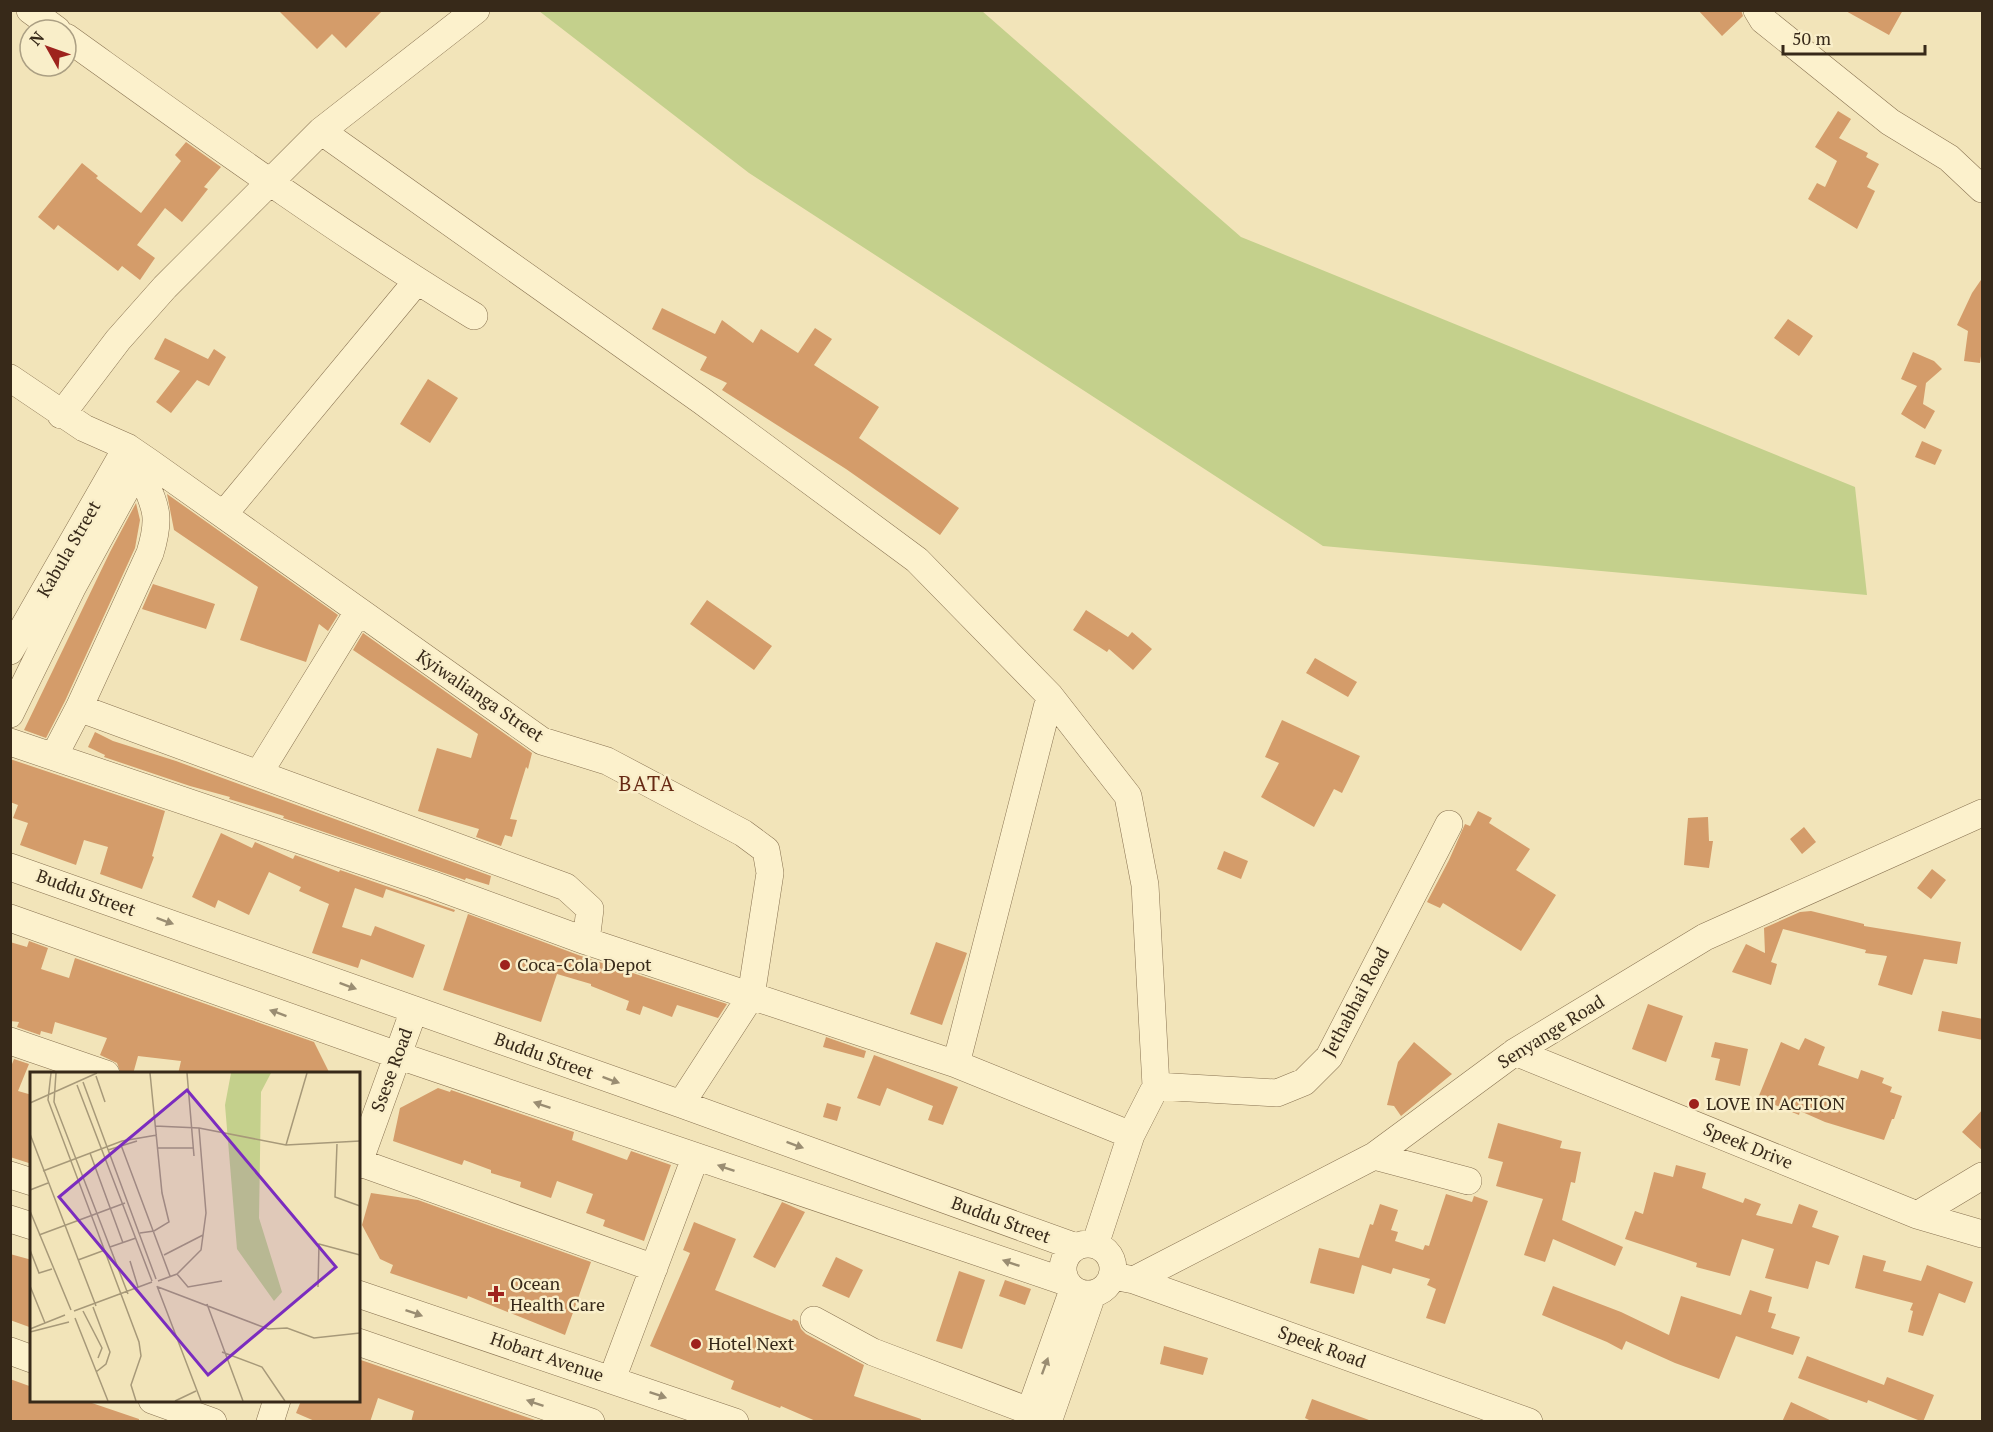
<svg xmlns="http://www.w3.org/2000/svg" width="1993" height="1432" viewBox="0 0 1993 1432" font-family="'PT Serif',serif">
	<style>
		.green { fill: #c4d08c }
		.building { fill: #d49c6a }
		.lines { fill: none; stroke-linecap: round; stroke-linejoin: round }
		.minor-casing { stroke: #897352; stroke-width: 28 }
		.minor { stroke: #fcf1cc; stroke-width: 27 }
		.oneway { fill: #9a8d72 }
		.poi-dot { fill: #9e231d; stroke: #f9eec9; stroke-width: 2 }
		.labels { text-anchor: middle; stroke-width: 5; stroke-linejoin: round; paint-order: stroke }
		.street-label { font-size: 18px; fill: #372919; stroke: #f9eec9 }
		.poi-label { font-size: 18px; fill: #372919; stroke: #f9eec9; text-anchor: start }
		.quarter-label { font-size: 21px; letter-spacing: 1.5px; fill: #672a14; stroke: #f9eec9 }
		.inset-road { fill: none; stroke: #a79979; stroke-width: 1.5 }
		.view { fill: #7b2cbf; fill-opacity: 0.15; stroke: #7b2cbf; stroke-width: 3 }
		.inset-edge { fill: none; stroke: #372919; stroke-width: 3 }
	</style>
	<rect width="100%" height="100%" fill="#f2e4b9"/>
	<path class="green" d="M 539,11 L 982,11 L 1241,237 L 1855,487 L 1867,595 L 1323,546 L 749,173 Z"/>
	<path class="building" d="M 278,10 L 383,10 L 346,48 L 332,34 L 317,49 Z
		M 1698,10 L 1741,10 L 1743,16 L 1722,36 Z
		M 1844,10 L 1903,10 L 1889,35 Z
		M 1838,111 L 1851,119 L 1839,138 L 1868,153 L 1866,157 L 1879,164 L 1867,187 L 1875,191 L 1857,229 L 1808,199 L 1817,183 L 1825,187 L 1837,161 L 1815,147 Z
		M 186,142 L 221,167 L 204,187 L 208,189 L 182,222 L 165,208 L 137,245 L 155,258 L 140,280 L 122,266 L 118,271 L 58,225 L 54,230 L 38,217 L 82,163 L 98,176 L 96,178 L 141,213 L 181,161 L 175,155 Z
		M 1983,277 L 1983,342 L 1980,363 L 1964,361 L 1968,331 L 1957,325 L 1972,293 Z
		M 662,308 L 715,334 L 722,320 L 753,343 L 761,329 L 798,353 L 815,328 L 832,339 L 814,365 L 879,407 L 859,438 L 959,508 L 940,535 L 846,469 L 722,390 L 727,383 L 700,370 L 707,357 L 652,329 Z
		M 1788,319 L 1813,336 L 1799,356 L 1774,338 Z
		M 165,338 L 208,359 L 214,349 L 226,357 L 209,386 L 197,380 L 171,413 L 156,402 L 180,371 L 154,359 Z
		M 1913,352 L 1934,361 L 1942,369 L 1926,383 L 1923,404 L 1935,411 L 1925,429 L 1901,414 L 1917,386 L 1901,379 Z
		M 428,379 L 458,398 L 430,443 L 400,424 Z
		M 1922,441 L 1942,450 L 1935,465 L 1915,457 Z
		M 167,494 L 338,615 L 328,631 L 319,624 L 306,662 L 240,640 L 258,587 L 174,530 Z
		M 136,503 L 140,520 L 135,548 L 65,701 L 46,738 L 24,730 L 110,552 Z
		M 153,584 L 215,604 L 206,629 L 142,609 Z
		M 707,600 L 772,646 L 754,670 L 690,624 Z
		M 1086,610 L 1128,637 L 1132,632 L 1152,649 L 1133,670 L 1109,649 L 1107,652 L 1073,630 Z
		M 363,633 L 532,753 L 528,769 L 526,767 L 510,819 L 517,820 L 512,837 L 505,835 L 501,846 L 476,837 L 479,829 L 418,811 L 437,748 L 471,758 L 478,734 L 353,650 Z
		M 1315,658 L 1357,682 L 1348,697 L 1306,673 Z
		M 1282,720 L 1360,756 L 1342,793 L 1334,789 L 1314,827 L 1261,797 L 1279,763 L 1265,757 Z
		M 95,732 L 113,741 L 176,761 L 491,876 L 489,885 L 466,878 L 465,880 L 283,818 L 284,816 L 229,799 L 230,797 L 190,786 L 104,757 L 105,755 L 88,747 Z
		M 10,759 L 165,811 L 152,856 L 154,857 L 142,889 L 100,874 L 108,847 L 84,840 L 76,865 L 20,845 L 28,823 L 13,818 L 18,805 L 10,802 Z
		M 1478,811 L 1492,818 L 1489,823 L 1530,849 L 1516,870 L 1556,895 L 1521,951 L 1443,903 L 1440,908 L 1427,902 L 1449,860 L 1465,824 L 1470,826 Z
		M 1708,817 L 1709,841 L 1713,841 L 1709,868 L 1684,865 L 1688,818 Z
		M 1804,827 L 1816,842 L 1802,854 L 1790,839 Z
		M 221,833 L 252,848 L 255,842 L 293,859 L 295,855 L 339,872 L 340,870 L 455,910 L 454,912 L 386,889 L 383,898 L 355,888 L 342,927 L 371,936 L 375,926 L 425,945 L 413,978 L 361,959 L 358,968 L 312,953 L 329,904 L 299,891 L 301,887 L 269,872 L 249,915 L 218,900 L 215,908 L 192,897 Z
		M 1224,851 L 1248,861 L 1241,879 L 1217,869 Z
		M 1932,869 L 1946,880 L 1931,899 L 1917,888 Z
		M 1811,911 L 1864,924 L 1864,926 L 1961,942 L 1957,964 L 1924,959 L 1912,995 L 1878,985 L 1887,956 L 1865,953 L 1866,950 L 1783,929 L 1771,962 L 1777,964 L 1771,985 L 1732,972 L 1746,944 L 1765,953 L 1764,928 L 1800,912 Z
		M 468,914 L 581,956 L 727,1004 L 718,1018 L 677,1005 L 672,1017 L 643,1006 L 640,1015 L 626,1010 L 629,1001 L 591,986 L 591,984 L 557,974 L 541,1022 L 443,990 Z
		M 29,941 L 48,948 L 41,969 L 69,978 L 75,958 L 314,1042 L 330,1074 L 178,1074 L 181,1061 L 138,1056 L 133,1074 L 121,1074 L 117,1063 L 100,1055 L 107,1038 L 55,1022 L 52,1034 L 41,1031 L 40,1035 L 17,1027 L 19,1022 L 10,1021 L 10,942 L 27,947 Z
		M 936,942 L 967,953 L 942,1025 L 910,1014 Z
		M 1648,1004 L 1683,1016 L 1666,1062 L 1632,1049 Z
		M 1942,1011 L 1983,1019 L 1983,1040 L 1938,1031 Z
		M 826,1037 L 866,1051 L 864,1058 L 823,1047 Z
		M 1805,1038 L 1825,1047 L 1818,1065 L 1858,1079 L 1861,1070 L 1884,1078 L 1882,1083 L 1892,1087 L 1890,1092 L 1902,1096 L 1894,1119 L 1892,1119 L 1884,1140 L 1825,1122 L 1800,1111 L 1799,1115 L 1758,1098 L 1781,1042 L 1799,1050 Z
		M 1414,1042 L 1452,1074 L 1401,1116 L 1394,1106 L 1387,1105 L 1398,1062 Z
		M 1715,1042 L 1748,1049 L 1740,1086 L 1715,1080 L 1720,1059 L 1711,1057 Z
		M 874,1055 L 958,1087 L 943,1125 L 928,1120 L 933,1106 L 887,1088 L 880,1106 L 857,1098 Z
		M 14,1059 L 29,1064 L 18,1091 L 32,1095 L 32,1164 L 10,1157 L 10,1069 Z
		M 438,1088 L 450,1092 L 451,1090 L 574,1132 L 572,1140 L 627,1160 L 631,1151 L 671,1165 L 644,1241 L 603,1226 L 605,1220 L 586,1213 L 593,1194 L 557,1181 L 551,1198 L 520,1187 L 521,1182 L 491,1173 L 491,1170 L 464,1160 L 462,1165 L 393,1141 L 400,1108 Z
		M 827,1103 L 841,1107 L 837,1121 L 823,1117 Z
		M 1983,1109 L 1983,1151 L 1962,1132 Z
		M 1498,1123 L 1562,1141 L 1560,1148 L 1581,1152 L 1575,1183 L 1571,1182 L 1562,1220 L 1623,1247 L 1615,1266 L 1553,1239 L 1545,1262 L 1524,1255 L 1543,1199 L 1496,1186 L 1503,1162 L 1488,1158 Z
		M 1676,1165 L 1706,1173 L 1702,1188 L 1743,1203 L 1745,1198 L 1761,1204 L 1756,1215 L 1792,1224 L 1799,1204 L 1818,1211 L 1812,1227 L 1839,1236 L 1829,1265 L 1816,1261 L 1808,1289 L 1765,1278 L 1774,1249 L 1742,1239 L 1730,1276 L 1696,1267 L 1697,1263 L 1625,1239 L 1635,1211 L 1643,1214 L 1654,1172 L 1673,1177 Z
		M 371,1193 L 418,1200 L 591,1262 L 565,1335 L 468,1296 L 467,1299 L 390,1273 L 393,1265 L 380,1259 L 362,1225 Z
		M 1446,1194 L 1472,1202 L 1474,1196 L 1488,1201 L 1445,1324 L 1426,1318 L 1436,1289 L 1427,1285 L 1430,1279 L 1393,1268 L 1391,1274 L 1362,1265 L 1354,1294 L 1310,1283 L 1319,1248 L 1359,1258 L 1370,1224 L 1373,1225 L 1380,1204 L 1398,1210 L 1391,1230 L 1398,1232 L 1395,1241 L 1423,1250 L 1425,1245 L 1429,1246 Z
		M 782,1202 L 805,1212 L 775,1268 L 753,1257 Z
		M 694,1222 L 736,1239 L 715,1290 L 792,1321 L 793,1319 L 798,1321 L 801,1329 L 806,1334 L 864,1365 L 854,1396 L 921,1419 L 921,1422 L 818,1422 L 781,1406 L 780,1408 L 731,1389 L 734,1381 L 650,1346 L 690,1253 L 683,1250 Z
		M 10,1254 L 32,1260 L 32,1328 L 10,1320 Z
		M 1863,1255 L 1886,1261 L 1883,1271 L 1921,1281 L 1927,1265 L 1973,1282 L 1965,1303 L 1939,1293 L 1923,1336 L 1908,1332 L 1913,1311 L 1910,1310 L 1913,1303 L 1855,1288 Z
		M 836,1257 L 863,1270 L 849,1298 L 822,1286 Z
		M 959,1271 L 985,1280 L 962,1349 L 936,1341 Z
		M 1005,1280 L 1031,1289 L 1025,1305 L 999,1296 Z
		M 1553,1286 L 1621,1312 L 1669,1335 L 1681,1296 L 1741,1315 L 1750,1290 L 1772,1297 L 1768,1312 L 1776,1314 L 1771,1328 L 1800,1337 L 1793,1355 L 1736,1336 L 1719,1379 L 1675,1363 L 1626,1341 L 1622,1350 L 1607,1342 L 1542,1315 Z
		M 1164,1346 L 1208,1358 L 1203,1375 L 1160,1364 Z
		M 1807,1356 L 1884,1385 L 1887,1377 L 1934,1395 L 1923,1422 L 1868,1400 L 1867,1403 L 1798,1378 Z
		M 358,1359 L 541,1422 L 411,1422 L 414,1411 L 378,1398 L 370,1422 L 317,1422 L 296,1413 L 301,1401 L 358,1401 Z
		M 10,1379 L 32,1387 L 32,1401 L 86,1401 L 139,1419 L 139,1422 L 10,1422 Z
		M 1312,1399 L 1369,1420 L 1368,1422 L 1313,1422 L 1305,1418 Z
		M 1791,1402 L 1834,1422 L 1782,1422 Z"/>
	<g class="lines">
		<g class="minor-casing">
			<path id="minor" d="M 30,10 L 57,30
				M 1757,10 L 1763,20 L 1890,122 L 1949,158 L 1982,189
				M 66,37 C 200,133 333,230 474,316
				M 321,131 L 702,401 L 917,560 L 1050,696 L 1128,796 L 1145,885 L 1156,1086 L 1131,1135 L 1095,1245
				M 10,378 L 84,428 L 127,447 L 149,462 L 542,741 L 607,761 L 743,833 L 766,850 L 770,873 L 751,996 L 681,1104
				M 61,415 L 118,340 L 165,287 L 321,131 L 476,10
				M 224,514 L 417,281
				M 10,651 L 127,447
				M 79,708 L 566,887 L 590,909 L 586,941
				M 10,714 L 72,588 L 130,482 L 149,462
				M 10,742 L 433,885 L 586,941 L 956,1064 L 1131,1135
				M 54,756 L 79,708 L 150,553 C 162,514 155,506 140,471
				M 259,773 L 358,612
				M 10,867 L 681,1104 L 1076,1247
				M 10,918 L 397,1055 L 1066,1282
				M 10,1041 L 106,1074
				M 1515,1052 L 1917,1215 L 1982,1234
				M 956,1064 L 1050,696
				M 1156,1086 L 1277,1093 L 1304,1082 L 1329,1057 L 1449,824
				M 1374,1156 L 1468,1181
				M 358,1162 L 654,1268
				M 358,1165 L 414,1010
				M 10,1175 L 32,1182
				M 1917,1215 L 1982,1176
				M 10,1219 L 32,1226
				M1063 1269a25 25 0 1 1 50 0a25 25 0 1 1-50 0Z
				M 1113,1276 L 1134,1280 L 1529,1422
				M 1134,1280 L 1374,1156 L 1515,1052 L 1705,937 L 1982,813
				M 358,1294 L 735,1422
				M 814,1320 L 873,1352 L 1029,1411
				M 358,1342 L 591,1422
				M 10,1351 L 32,1359
				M 612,1379 L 695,1158
				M 152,1400 L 213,1422
				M 270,1422 L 277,1400
				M 1026,1422 L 1073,1290
				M 1048,1422 L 1092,1295"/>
		</g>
		<use href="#minor" class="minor"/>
	</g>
	<defs><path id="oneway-solid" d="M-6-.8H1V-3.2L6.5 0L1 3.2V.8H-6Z" transform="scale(1.5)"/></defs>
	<g class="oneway">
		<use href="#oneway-solid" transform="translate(165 921) rotate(20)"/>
		<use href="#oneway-solid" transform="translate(348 986) rotate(20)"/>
		<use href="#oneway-solid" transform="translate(278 1013) rotate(-160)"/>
		<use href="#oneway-solid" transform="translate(611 1080) rotate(20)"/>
		<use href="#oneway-solid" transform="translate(542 1105) rotate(-161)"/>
		<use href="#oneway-solid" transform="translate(795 1145) rotate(20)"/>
		<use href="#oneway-solid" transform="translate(726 1168) rotate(-161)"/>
		<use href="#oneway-solid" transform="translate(1011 1263) rotate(-161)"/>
		<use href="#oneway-solid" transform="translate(414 1313) rotate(19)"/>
		<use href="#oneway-solid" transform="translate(1045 1366) rotate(-70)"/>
		<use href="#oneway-solid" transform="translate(658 1395) rotate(19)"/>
		<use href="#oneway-solid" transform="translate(535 1403) rotate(-161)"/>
	</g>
	<g class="poi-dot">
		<circle cx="505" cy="965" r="6"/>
		<circle cx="1694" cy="1104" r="6"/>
		<path d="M493 1285h6v6h6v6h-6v6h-6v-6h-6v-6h6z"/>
		<circle cx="696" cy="1344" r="6"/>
	</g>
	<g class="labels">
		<g class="street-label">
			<text transform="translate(69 549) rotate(-60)" y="6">Kabula Street</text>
			<text transform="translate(480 696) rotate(34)" y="6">Kyiwalianga Street</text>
			<text transform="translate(86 893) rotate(20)" y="6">Buddu Street</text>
			<text transform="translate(1356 1002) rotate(-62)" y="6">Jethabhai Road</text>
			<text transform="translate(1551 1032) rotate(-32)" y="6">Senyange Road</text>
			<text transform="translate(544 1056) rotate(20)" y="6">Buddu Street</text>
			<text transform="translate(392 1070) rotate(-70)" y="6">Ssese Road</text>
			<text transform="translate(1748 1146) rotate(22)" y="6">Speek Drive</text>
			<text transform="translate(1001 1220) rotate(20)" y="6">Buddu Street</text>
			<text transform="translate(1322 1347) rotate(20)" y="6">Speek Road</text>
			<text transform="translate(547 1357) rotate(19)" y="6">Hobart Avenue</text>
		</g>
		<g class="poi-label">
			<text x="517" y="971">Coca-Cola Depot</text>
			<text x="1706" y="1110">LOVE IN ACTION</text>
			<text x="510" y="1290">Ocean<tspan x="510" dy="21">Health Care</tspan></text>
			<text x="708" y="1350">Hotel Next</text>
		</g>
		<g class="quarter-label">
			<text x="647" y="791">BATA</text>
		</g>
	</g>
	<g transform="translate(30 1072)">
		<rect width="330" height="330" fill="#f2e4b9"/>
		<path d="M 201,1 L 241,1 L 231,20 L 229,146 L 252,220 L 244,229 L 207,177 L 195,33 Z" fill="#c4d08c"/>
		<path class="inset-road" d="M 21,1 L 18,28 L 109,270 L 111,284 L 101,313 L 106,329M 26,1 L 24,30 L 98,222M 157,1 L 164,84M 66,4 L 75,30M 53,10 L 126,207M 47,13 L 122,209M 0,31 L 67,1M 125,54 L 169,56 L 256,73 L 330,69M 0,62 L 66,234M 307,72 L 305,125 L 330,134M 91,73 L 140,204M 256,73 L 277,1M 128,76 L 163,76M 78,78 L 107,69M 60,81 L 93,171M 13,99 L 92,69 L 127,63M 0,118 L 18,111M 0,139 L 41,238M 110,161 L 124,159 L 139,150 L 132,121 L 120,1M 9,163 L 95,131M 80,175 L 106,166M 0,178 L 9,201 L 22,197M 134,183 L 173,163M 48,188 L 75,178M 100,189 L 108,215M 147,202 L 158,215 L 192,209M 128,209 L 147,202 L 171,178 L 176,141 L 169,56M 0,214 L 15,251M 127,214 L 171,329M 128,215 L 238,257 L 257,256 L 284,266 L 330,261M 288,215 L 289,172 L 330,183M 177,232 L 213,329M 63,235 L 80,280 L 76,292 L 66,300M 44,239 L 122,210M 53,239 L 72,276 L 68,286M 45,246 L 78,329M 0,257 L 35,243M 0,260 L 39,250M 192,280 L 232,295 L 255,329M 145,329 L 166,319"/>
		<path class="view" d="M 157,18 L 306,195 L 178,303 L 29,125 Z"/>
		<rect width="330" height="330" class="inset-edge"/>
	</g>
	<rect width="1993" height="1432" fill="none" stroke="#372919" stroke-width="24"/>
	<g transform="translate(48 48) rotate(310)"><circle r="28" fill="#f9eec9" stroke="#ab9f83" stroke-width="1.5"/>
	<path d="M0-4.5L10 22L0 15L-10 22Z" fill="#9e231d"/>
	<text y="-9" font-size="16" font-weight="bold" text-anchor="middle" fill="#372919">N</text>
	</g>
	<path d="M1783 45v9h142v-9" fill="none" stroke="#372919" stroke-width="3"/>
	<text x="1792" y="45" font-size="18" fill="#372919" stroke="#f9eec9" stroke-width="4.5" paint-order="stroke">50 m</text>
</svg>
